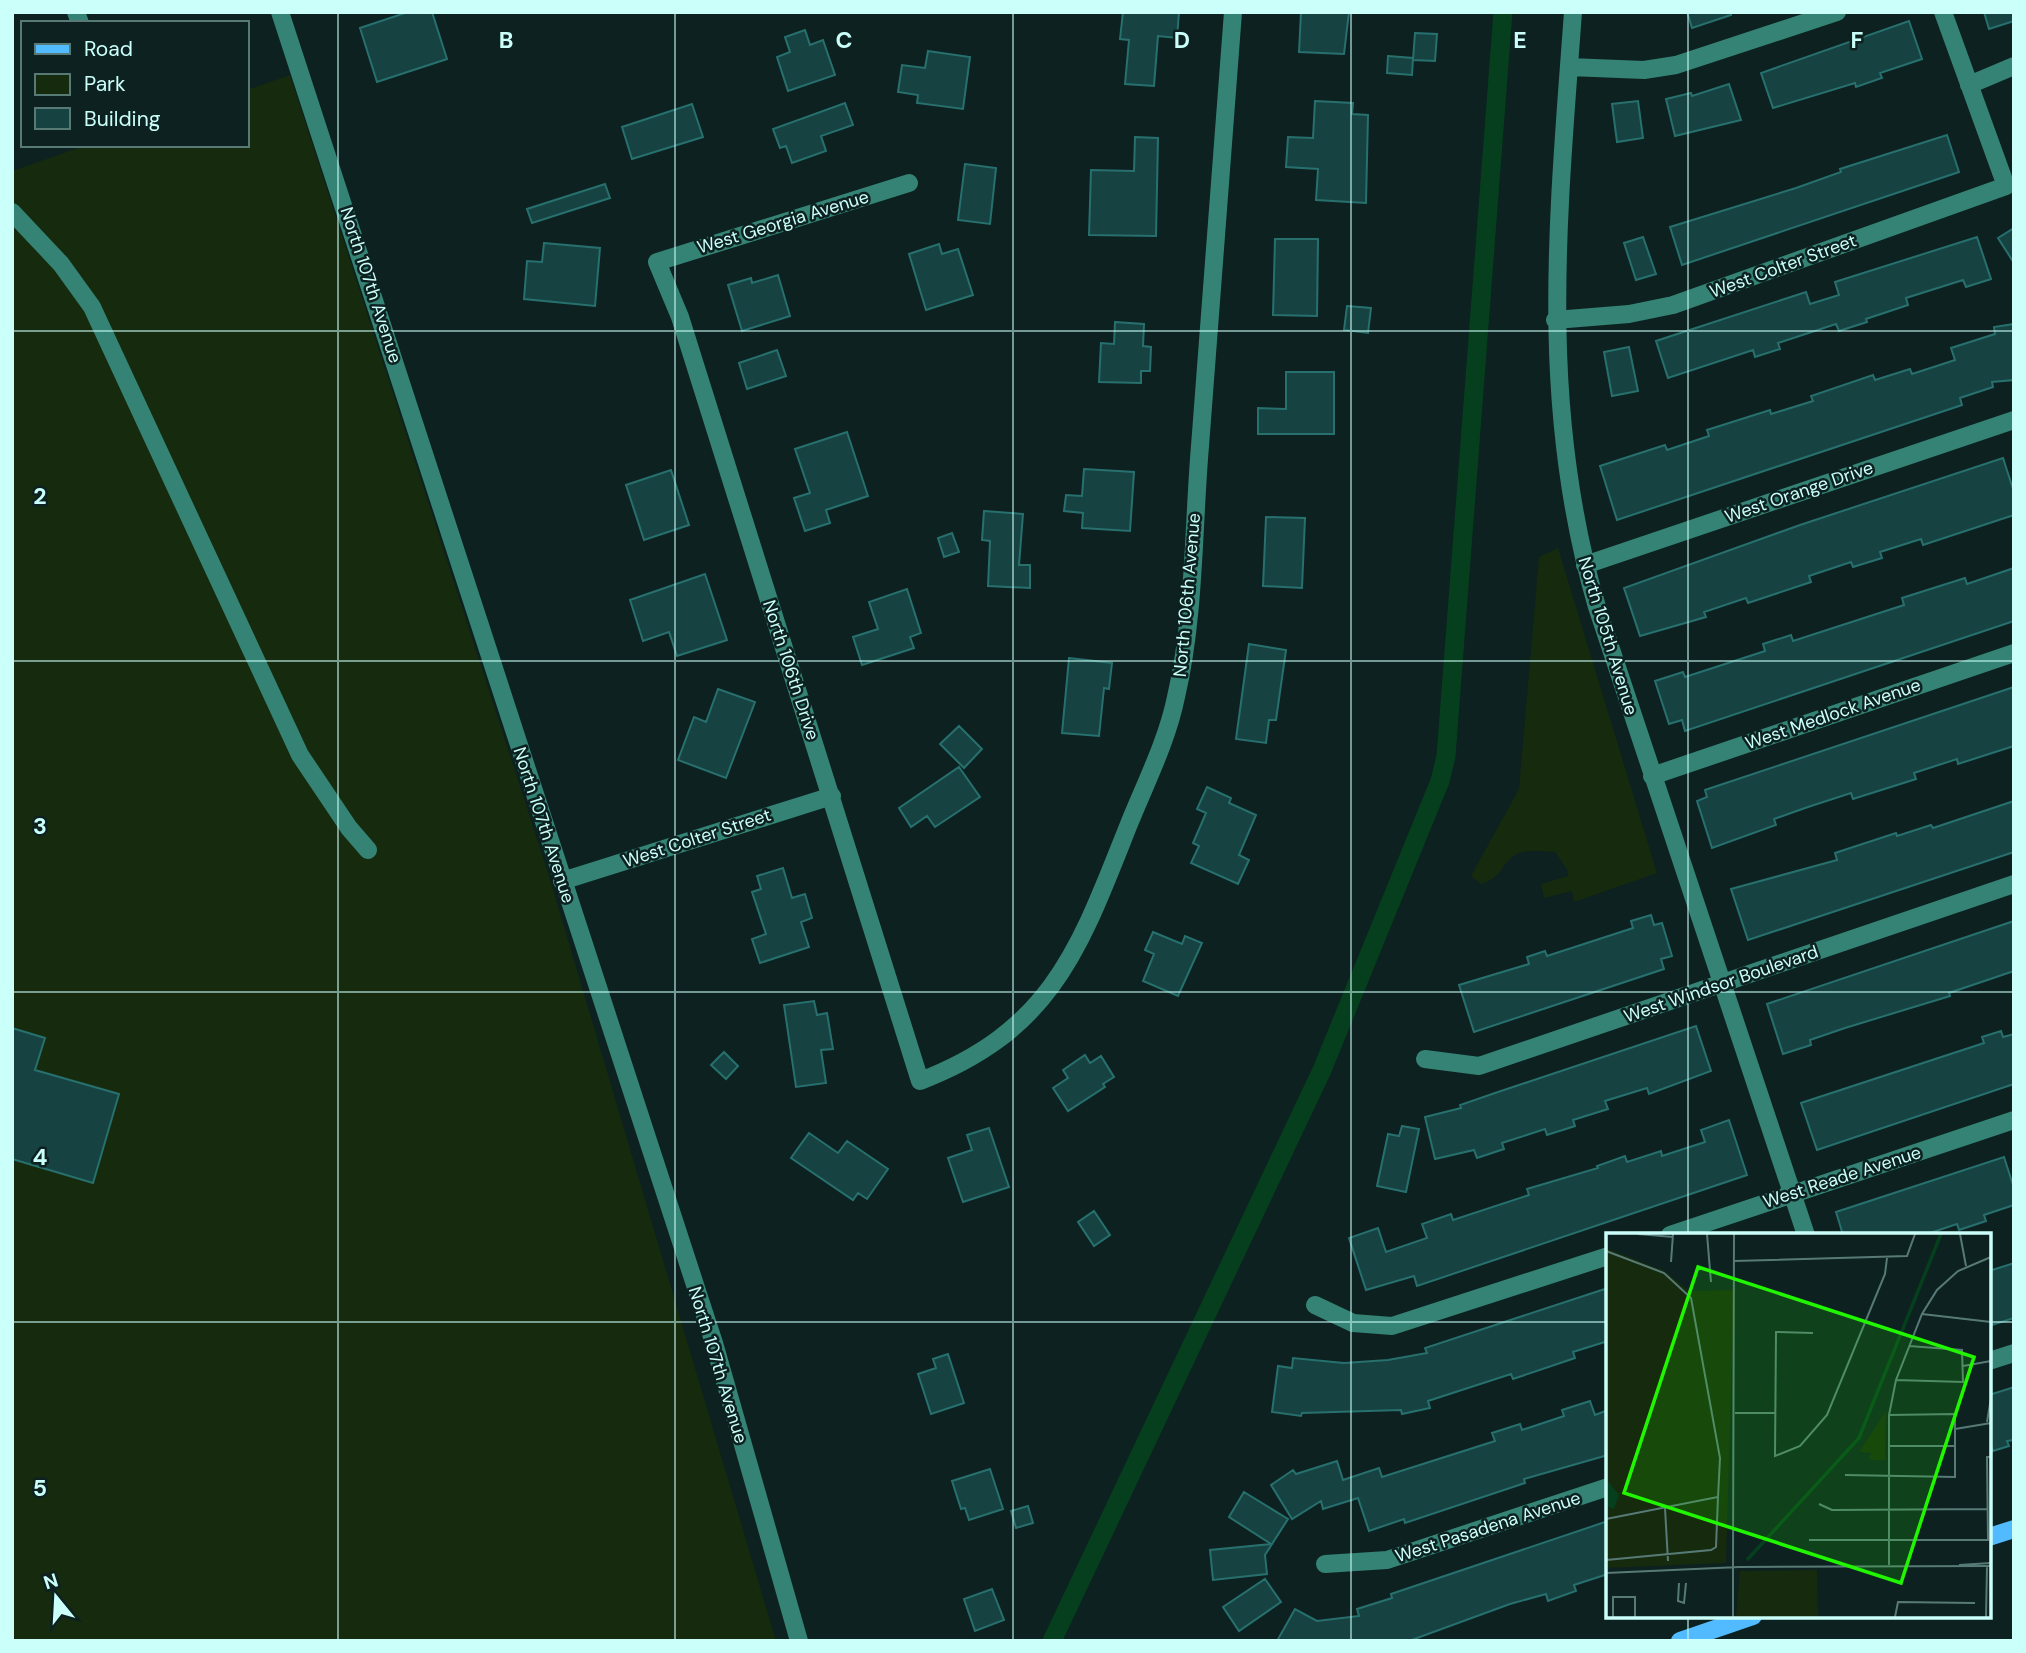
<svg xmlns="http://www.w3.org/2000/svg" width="2026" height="1653" viewBox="0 0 2026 1653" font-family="'DM Sans',sans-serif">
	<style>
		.green { fill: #162b0e }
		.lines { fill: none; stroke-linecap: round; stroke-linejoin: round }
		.canal { stroke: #063f1d; stroke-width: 19 }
		.building { fill: #164342; stroke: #27706e; stroke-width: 2 }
		.minor { stroke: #348374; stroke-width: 18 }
		.major { stroke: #52bbff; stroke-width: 18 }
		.grid { fill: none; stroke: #cbfff9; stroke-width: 2; stroke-opacity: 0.55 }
		.labels { text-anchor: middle; stroke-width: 5; stroke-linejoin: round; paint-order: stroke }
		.street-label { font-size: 18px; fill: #cbfff9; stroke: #0c2120 }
		.inset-river { fill: none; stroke: #063f1d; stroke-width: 3.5 }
		.inset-road { fill: none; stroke: #587a77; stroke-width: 2 }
		.view { fill: #21f600; fill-opacity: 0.15; stroke: #21f600; stroke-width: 3.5 }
		.inset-edge { fill: none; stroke: #cbfff9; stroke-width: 3.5 }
		.grid-label { font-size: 23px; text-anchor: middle; font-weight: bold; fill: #cbfff9; stroke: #0c2120; stroke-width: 5; stroke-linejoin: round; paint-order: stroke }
	</style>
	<rect width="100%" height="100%" fill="#0c2120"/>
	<path class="green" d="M 290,75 L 549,876 L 776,1641 L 12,1641 L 12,171 L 87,145 L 247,145 L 247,90 Z
		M 1558,548 L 1657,873 L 1574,902 L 1572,891 L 1544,898 L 1541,884 L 1568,876 L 1567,869 L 1555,852 C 1543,852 1527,848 1515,855 C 1499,865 1505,876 1481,884 L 1471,876 L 1519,789 L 1539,557 Z"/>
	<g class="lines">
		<path class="canal" d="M 1052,1641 L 1322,1070 L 1440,781 L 1446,756 L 1503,12"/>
	</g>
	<path class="building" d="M 408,12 L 432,12 L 447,59 L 377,82 L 360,28 Z
		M 1123,12 L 1179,12 L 1177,38 L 1158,36 L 1154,86 L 1125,84 L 1129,40 L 1120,39 Z
		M 1301,12 L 1349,12 L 1344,54 L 1299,52 Z
		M 1687,12 L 1731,12 L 1731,15 L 1692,28 Z
		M 1984,12 L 2014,12 L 2014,21 L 1989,29 Z
		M 1909,21 L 1922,59 L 1880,73 L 1882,78 L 1856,87 L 1855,83 L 1773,108 L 1761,73 Z
		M 805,30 L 810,45 L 823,40 L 835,75 L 788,91 L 777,57 L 790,52 L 785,37 Z
		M 1415,33 L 1437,34 L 1435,61 L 1413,60 Z
		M 928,51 L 970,57 L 963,109 L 917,103 L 918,95 L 898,92 L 902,65 L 925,68 Z
		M 1388,56 L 1413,58 L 1412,75 L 1387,73 Z
		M 1729,84 L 1741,120 L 1675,136 L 1666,99 L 1691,93 L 1692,96 Z
		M 1315,101 L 1353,103 L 1352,114 L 1368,115 L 1366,203 L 1316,200 L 1318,169 L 1286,167 L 1288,137 L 1313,138 Z
		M 1638,101 L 1643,138 L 1617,142 L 1612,104 Z
		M 845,103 L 853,125 L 821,136 L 826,151 L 792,163 L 786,146 L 780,148 L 773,129 Z
		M 692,104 L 703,137 L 632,159 L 622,127 Z
		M 1947,135 L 1959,172 L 1682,265 L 1670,227 L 1796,188 L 1841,172 L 1840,169 Z
		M 1135,137 L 1158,138 L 1156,236 L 1089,235 L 1091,170 L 1134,171 Z
		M 965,164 L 996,168 L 990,224 L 958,220 Z
		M 605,184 L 610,198 L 532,223 L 527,209 Z
		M 2014,228 L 2014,263 L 1998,238 Z
		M 1643,237 L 1656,274 L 1636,280 L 1624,243 Z
		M 1977,237 L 1991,279 L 1966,287 L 1963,280 L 1906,298 L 1908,305 L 1866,319 L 1867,322 L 1839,331 L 1836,324 L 1778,343 L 1780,349 L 1755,357 L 1753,350 L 1668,378 L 1656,341 L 1806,292 L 1810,304 L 1839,295 L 1835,282 Z
		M 1275,239 L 1318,239 L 1317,316 L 1273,315 Z
		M 544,243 L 600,248 L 595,306 L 524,299 L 527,261 L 542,262 Z
		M 939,244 L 942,254 L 958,249 L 973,295 L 926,310 L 909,254 Z
		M 778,275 L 790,316 L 742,331 L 728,285 L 751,278 L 752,283 Z
		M 1347,306 L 1371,308 L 1368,333 L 1344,330 Z
		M 1115,322 L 1144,324 L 1143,346 L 1151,347 L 1150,371 L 1141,371 L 1141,383 L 1099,382 L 1101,343 L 1114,344 Z
		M 2014,324 L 2014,380 L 1992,382 L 1993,387 L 1960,398 L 1962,405 L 1617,520 L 1600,466 L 1665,445 L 1667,450 L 1709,436 L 1707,430 L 1770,410 L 1771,414 L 1813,401 L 1811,396 L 1873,375 L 1875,380 L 1910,369 L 1912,374 L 1955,360 L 1951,348 L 1995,334 L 1994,327 Z
		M 1629,347 L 1638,391 L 1612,396 L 1604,352 Z
		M 777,350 L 786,376 L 747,389 L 739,363 Z
		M 1286,372 L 1334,372 L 1334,434 L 1258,434 L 1258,408 L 1286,409 Z
		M 847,432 L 868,496 L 826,510 L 830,523 L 805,531 L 794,498 L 810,493 L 795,449 Z
		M 2003,458 L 2014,492 L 2014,515 L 1923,545 L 1921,539 L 1880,552 L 1882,558 L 1853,567 L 1851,562 L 1809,576 L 1811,582 L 1748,603 L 1746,598 L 1704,612 L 1706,617 L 1640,636 L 1624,588 L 1800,525 Z
		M 1084,469 L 1134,472 L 1130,531 L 1082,528 L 1083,513 L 1064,511 L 1066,495 L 1082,496 Z
		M 671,470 L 689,525 L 644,540 L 626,485 Z
		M 984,511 L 1023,514 L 1019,565 L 1030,565 L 1030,588 L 988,586 L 990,541 L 982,540 Z
		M 1266,517 L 1305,518 L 1302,588 L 1263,586 Z
		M 952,533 L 959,552 L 944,557 L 938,538 Z
		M 2014,568 L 2014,621 L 1685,731 L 1682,720 L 1669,724 L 1655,681 L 1683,672 L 1685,677 L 1765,651 L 1763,644 L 1791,635 L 1793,641 L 1904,605 L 1902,598 L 1965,578 L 1967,584 Z
		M 705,574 L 727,640 L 677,656 L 669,632 L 643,641 L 630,600 Z
		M 907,589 L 921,633 L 910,637 L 914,648 L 862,665 L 853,637 L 878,629 L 869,602 Z
		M 1249,644 L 1286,650 L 1276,720 L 1269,720 L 1266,743 L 1236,739 Z
		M 1069,658 L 1112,663 L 1109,689 L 1104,688 L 1099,736 L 1062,733 Z
		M 2014,687 L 2014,746 L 1958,764 L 1957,759 L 1914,773 L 1916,779 L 1853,799 L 1851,793 L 1808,807 L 1774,819 L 1776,825 L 1712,848 L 1697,801 L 1707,797 L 1705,790 Z
		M 718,689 L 755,702 L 726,778 L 678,760 L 694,717 L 706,722 Z
		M 959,726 L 982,749 L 964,768 L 940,744 Z
		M 959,767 L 980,797 L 935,827 L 927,816 L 911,827 L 899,808 Z
		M 1207,787 L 1231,798 L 1229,803 L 1256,815 L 1239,855 L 1249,860 L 1238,884 L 1191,863 L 1199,846 L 1193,843 L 1206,813 L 1197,809 Z
		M 2014,801 L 2014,852 L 1748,940 L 1731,889 L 1837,860 L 1835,853 L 1896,833 L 1897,836 L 1931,825 L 1933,828 Z
		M 783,868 L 792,898 L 805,894 L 812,918 L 801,922 L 809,947 L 760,963 L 752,939 L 766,934 L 752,892 L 761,889 L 757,876 Z
		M 1651,915 L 1654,925 L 1662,923 L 1672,956 L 1661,959 L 1664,969 L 1474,1032 L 1459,985 L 1529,964 L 1527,957 L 1545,951 L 1547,956 L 1633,928 L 1631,921 Z
		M 2014,921 L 2014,971 L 1949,993 L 1950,996 L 1845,1028 L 1810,1040 L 1811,1045 L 1783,1054 L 1767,1004 Z
		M 1153,932 L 1182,944 L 1185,936 L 1202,943 L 1178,996 L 1143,981 L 1154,954 L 1145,950 Z
		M 814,1001 L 817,1015 L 827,1013 L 833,1049 L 821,1050 L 826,1083 L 796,1087 L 784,1005 Z
		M 1696,1026 L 1711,1071 L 1649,1094 L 1647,1088 L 1605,1101 L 1608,1109 L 1573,1120 L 1575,1126 L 1547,1135 L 1545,1129 L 1502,1143 L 1504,1149 L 1477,1158 L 1474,1150 L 1435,1159 L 1425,1117 L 1461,1108 L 1460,1105 L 1495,1093 Z
		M 12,1028 L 45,1038 L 35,1070 L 119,1094 L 93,1183 L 12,1159 Z
		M 2001,1031 L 2003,1037 L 2014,1034 L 2014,1084 L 1817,1150 L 1801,1103 L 1984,1043 L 1982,1037 Z
		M 724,1052 L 738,1066 L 726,1079 L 711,1065 Z
		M 1085,1055 L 1090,1063 L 1101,1056 L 1114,1077 L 1103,1084 L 1105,1087 L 1068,1111 L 1053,1088 L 1068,1078 L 1063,1070 Z
		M 1729,1120 L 1747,1175 L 1417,1286 L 1414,1276 L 1366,1290 L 1349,1238 L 1378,1228 L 1386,1252 L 1427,1238 L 1422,1224 L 1451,1214 L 1453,1220 L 1529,1195 L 1527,1189 L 1598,1168 L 1597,1166 L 1625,1156 L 1627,1162 L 1661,1151 L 1662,1156 L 1705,1142 L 1701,1130 Z
		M 1402,1126 L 1419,1129 L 1406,1192 L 1377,1186 L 1388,1134 L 1399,1136 Z
		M 989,1128 L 1009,1187 L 963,1202 L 948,1158 L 972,1150 L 967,1135 Z
		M 809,1133 L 838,1153 L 847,1141 L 888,1169 L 867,1199 L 858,1193 L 853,1200 L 791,1158 Z
		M 2004,1157 L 2014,1188 L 2014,1205 L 1984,1215 L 1986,1221 L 1959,1230 L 1957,1224 L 1924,1235 L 1843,1235 L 1836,1212 Z
		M 1094,1211 L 1110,1235 L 1094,1246 L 1078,1222 Z
		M 2014,1263 L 2014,1318 L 1989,1326 L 1989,1271 Z
		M 1608,1288 L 1608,1341 L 1573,1352 L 1575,1358 L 1513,1379 L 1511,1374 L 1428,1401 L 1430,1408 L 1402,1414 L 1401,1410 L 1302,1413 L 1301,1416 L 1272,1412 L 1278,1366 L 1292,1368 L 1293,1358 L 1344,1363 L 1388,1360 L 1427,1353 L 1425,1348 Z
		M 948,1354 L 964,1403 L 931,1414 L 918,1374 L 936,1368 L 933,1359 Z
		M 2014,1387 L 2014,1440 L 2007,1441 L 2009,1446 L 1993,1451 L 1989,1440 L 1989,1395 Z
		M 1590,1401 L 1595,1415 L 1608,1410 L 1608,1455 L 1524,1479 L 1525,1483 L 1405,1523 L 1404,1519 L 1369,1531 L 1358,1498 L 1323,1509 L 1321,1501 L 1292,1519 L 1271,1485 L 1293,1470 L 1296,1474 L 1337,1461 L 1343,1480 L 1379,1468 L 1382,1477 L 1495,1441 L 1492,1433 L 1520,1424 L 1522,1430 L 1564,1416 L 1562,1410 Z
		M 990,1469 L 1003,1509 L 969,1520 L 965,1508 L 961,1509 L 952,1481 Z
		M 1244,1492 L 1288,1519 L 1265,1555 L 1267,1574 L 1213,1580 L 1210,1550 L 1271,1544 L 1229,1517 Z
		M 1028,1506 L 1033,1523 L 1016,1528 L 1011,1511 Z
		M 1608,1521 L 1608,1574 L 1574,1585 L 1576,1591 L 1548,1601 L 1546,1594 L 1510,1604 L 1409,1641 L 1277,1641 L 1295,1609 L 1317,1621 L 1359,1616 L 1357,1609 L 1392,1598 L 1391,1594 Z
		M 1265,1579 L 1281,1602 L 1239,1631 L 1223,1607 Z
		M 992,1589 L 1004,1620 L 975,1631 L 964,1599 Z"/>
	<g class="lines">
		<path class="minor" d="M 76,12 L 80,23
			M 280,12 L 714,1343 L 799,1641
			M 1573,12 C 1558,217 1538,406 1597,607 L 1806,1235
			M 1569,67 L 1644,70 L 1676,65 L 1837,12
			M 1969,85 L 2014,66
			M 909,183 L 657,262 L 680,317 L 920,1081 C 1053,1030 1080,947 1129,824 C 1146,782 1167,741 1176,697 C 1195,616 1193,528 1200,446 C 1211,301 1222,157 1233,12
			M 12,212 L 61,264 L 92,307 L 300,755 L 349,828 L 368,850
			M 1555,320 L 1629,314 L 1673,305 L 2006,186 L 1943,12
			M 1585,565 L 2014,420
			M 1652,776 L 2014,653
			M 562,881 L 832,796
			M 1425,1059 L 1479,1066 L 2014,884
			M 1670,1235 L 2014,1120
			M 1315,1305 L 1353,1323 L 1392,1326 L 1608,1256
			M 1989,1361 L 2014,1353
			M 1325,1564 L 1387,1560 L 1608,1487"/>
		<path class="major" d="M 1989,1537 L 2014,1529
			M 1680,1641 L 1753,1616"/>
	</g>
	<path class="grid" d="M 338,12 L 338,1641M 675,12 L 675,1641M 1013,12 L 1013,1641M 1351,12 L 1351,1641M 1688,12 L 1688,1235M 12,331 L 2014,331M 12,661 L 2014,661M 12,992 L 2014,992M 12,1322 L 1608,1322M 1989,1322 L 2014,1322M 1688,1616 L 1688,1641"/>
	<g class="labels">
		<g class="street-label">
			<text transform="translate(783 222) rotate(-17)" y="6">West Georgia Avenue</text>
			<text transform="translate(1783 266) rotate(-20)" y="6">West Colter Street</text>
			<text transform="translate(371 285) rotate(72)" y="6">North 107th Avenue</text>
			<text transform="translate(1799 492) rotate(-19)" y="6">West Orange Drive</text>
			<text transform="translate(1187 595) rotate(-85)" y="6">North 106th Avenue</text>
			<text transform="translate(1608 636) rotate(73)" y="6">North 105th Avenue</text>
			<text transform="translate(791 670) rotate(72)" y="6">North 106th Drive</text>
			<text transform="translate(1833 714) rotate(-19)" y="6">West Medlock Avenue</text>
			<text transform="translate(544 825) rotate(72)" y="6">North 107th Avenue</text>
			<text transform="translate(697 838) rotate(-18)" y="6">West Colter Street</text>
			<text transform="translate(1721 984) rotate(-19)" y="6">West Windsor Boulevard</text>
			<text transform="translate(1842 1177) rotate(-18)" y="6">West Reade Avenue</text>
			<text transform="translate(718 1365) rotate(73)" y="6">North 107th Avenue</text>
			<text transform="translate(1488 1527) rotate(-18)" y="6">West Pasadena Avenue</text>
		</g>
	</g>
	<g transform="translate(1606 1233)">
		<rect width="385" height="385" fill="#0c2120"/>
		<path d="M 0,15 L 59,38 L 83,58 L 128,57 L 120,330 L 0,335 ZM 280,178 L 279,227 L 266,227 L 262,225 L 266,220 L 253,219 ZM 211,337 L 212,384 L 130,384 L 134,338 Z" fill="#162b0e"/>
		<path d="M 0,246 L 13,262 L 8,276 L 0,273 Z" fill="#063f1d"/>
		<path class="inset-river" d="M 141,327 L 253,205 L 335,1"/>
		<path class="inset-road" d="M 32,1 L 67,4M 101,1 L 105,49M 354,1 L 360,33M 0,18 L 58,40 L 85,65 L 114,225 L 112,264 L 0,286M 128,28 L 301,23 L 309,1M 65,29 L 67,1M 316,81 L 385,89M 207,100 L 170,99 L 169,223 L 194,213 L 221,182 L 279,41 L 281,25M 357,133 L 385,128M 290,147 L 357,149 L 356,117 L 303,113M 129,180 L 169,180M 381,189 L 385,165M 349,196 L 385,190M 283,213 L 349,213M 239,242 L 349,244 L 349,181 L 283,182M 213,271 L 226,277 L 381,276M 59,275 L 62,328M 203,307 L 382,307 L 381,224 L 385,224M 0,327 L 105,317 L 110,314 L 112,264M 283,332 L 283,182 L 290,147 L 316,81 L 331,57 L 352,38 L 385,24M 353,332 L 385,330M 127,334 L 128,1M 0,340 L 133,334 L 385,333M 73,350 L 72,368 L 78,370 L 80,350M 7,384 L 7,364 L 29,364 L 29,384M 127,384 L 127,334M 289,384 L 292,369 L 369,370M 380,384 L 381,334"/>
		<path class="view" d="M 92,34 L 368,124 L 295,350 L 18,260 Z"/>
		<rect width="385" height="385" class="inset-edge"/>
	</g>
	<g class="grid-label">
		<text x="506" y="48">B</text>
		<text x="844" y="48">C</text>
		<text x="1182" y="48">D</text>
		<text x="1520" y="48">E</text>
		<text x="1857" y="48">F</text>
		<text x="40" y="504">2</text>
		<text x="40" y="834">3</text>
		<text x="40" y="1165">4</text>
		<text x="40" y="1496">5</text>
	</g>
	<rect width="2026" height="1653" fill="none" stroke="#cbfff9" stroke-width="28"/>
	<rect x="21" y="21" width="228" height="126" fill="#0c2120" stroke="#587a77" stroke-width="2"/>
	<rect x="35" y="44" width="35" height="10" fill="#52bbff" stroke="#587a77" stroke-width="2"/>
	<text x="84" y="56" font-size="21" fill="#cbfff9">Road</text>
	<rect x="35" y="74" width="35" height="21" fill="#162b0e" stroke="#587a77" stroke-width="2"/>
	<text x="84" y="91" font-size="21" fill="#cbfff9">Park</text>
	<rect x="35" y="108" width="35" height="21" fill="#164342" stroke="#587a77" stroke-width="2"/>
	<text x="84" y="126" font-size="21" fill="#cbfff9">Building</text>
	<g transform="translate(56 1597) rotate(342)" stroke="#0c2120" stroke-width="5" paint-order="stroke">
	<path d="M0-5L12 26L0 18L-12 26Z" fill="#cbfff9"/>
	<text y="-10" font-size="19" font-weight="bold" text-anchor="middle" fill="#cbfff9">N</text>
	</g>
</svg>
